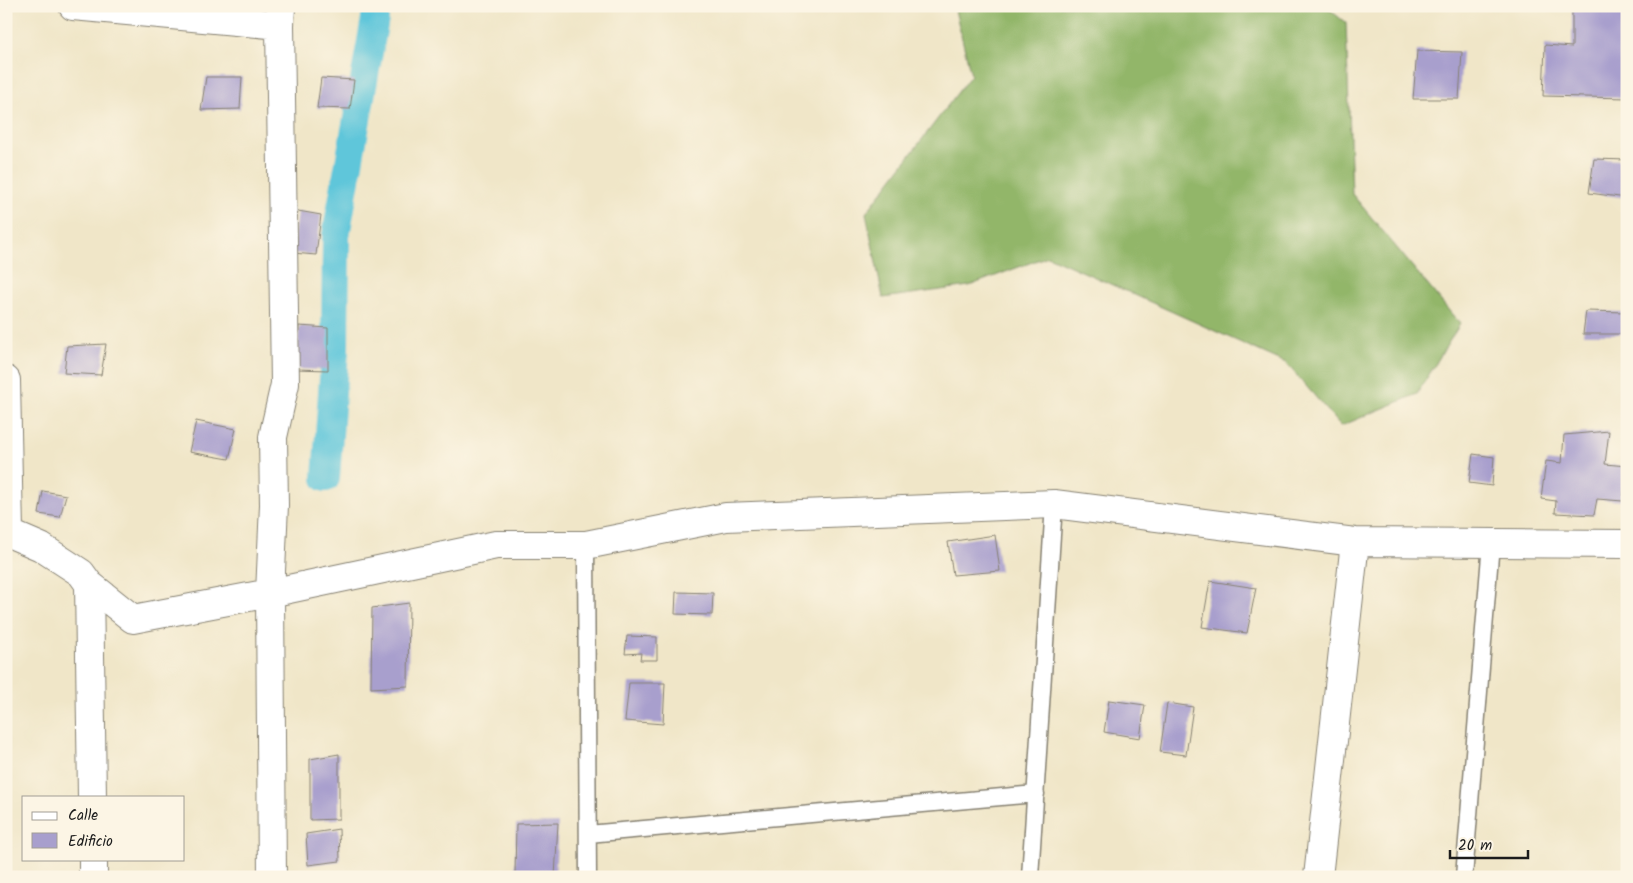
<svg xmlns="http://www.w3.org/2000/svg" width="1633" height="883" viewBox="0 0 1633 883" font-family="Kalam,sans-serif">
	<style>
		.forest { fill: #92b669; stroke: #576942 }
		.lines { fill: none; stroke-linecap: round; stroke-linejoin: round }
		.canal { stroke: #5ec6da; stroke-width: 28 }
		.building { fill: #a89fcd }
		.lane-casing { stroke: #868172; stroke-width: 19 }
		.street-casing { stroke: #868172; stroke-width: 30 }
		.lane { stroke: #fff; stroke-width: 16 }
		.street { stroke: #fff; stroke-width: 28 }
	</style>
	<rect width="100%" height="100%" fill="#fcf5e5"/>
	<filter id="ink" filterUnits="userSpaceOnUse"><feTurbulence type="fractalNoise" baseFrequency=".02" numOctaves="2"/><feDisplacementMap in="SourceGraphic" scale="10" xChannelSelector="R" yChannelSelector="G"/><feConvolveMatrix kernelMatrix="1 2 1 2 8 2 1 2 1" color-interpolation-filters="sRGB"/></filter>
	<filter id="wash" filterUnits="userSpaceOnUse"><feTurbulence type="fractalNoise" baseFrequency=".0096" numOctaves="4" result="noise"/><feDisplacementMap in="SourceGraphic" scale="20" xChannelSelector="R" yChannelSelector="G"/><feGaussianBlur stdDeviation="1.12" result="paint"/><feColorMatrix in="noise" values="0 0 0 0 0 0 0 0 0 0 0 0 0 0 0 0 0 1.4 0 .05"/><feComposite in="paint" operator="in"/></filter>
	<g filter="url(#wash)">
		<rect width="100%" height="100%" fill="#f0e6c8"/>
		<path class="forest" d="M 954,6 L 1325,6 L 1346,23 L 1352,194 L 1460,324 L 1417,394 L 1341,426 L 1286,363 L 1048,256 L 969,286 L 883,298 L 866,213 L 971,75 Z"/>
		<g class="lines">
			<path class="canal" d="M 326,478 L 335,350 L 336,235 L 375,19 L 375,6"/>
		</g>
		<g id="blocks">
			<path class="building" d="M 1572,6 L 1625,6 L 1623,50 L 1627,50 L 1627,98 L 1543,96 L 1545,45 L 1572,47 Z
				M 1417,51 L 1462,52 L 1459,99 L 1413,99 Z
				M 206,77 L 242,77 L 240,109 L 201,110 Z
				M 321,78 L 354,80 L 350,109 L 317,108 Z
				M 1594,159 L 1627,160 L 1627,198 L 1589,193 Z
				M 298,211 L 321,215 L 316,255 L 293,253 Z
				M 1586,311 L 1626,312 L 1624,334 L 1583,334 Z
				M 299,326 L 328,328 L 328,370 L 297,369 Z
				M 106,344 L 101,375 L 64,373 L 67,346 Z
				M 196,421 L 236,429 L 229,459 L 189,452 Z
				M 1609,431 L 1605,464 L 1627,466 L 1623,501 L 1597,499 L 1594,515 L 1555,513 L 1556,501 L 1541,499 L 1546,461 L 1562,463 L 1564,435 Z
				M 1473,454 L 1494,457 L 1492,486 L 1469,483 Z
				M 43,491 L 66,495 L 60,517 L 39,514 Z
				M 995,535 L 1000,571 L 953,575 L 948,542 Z
				M 1210,581 L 1256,588 L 1247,633 L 1202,627 Z
				M 676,592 L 713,593 L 712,615 L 675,614 Z
				M 409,603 L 408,686 L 371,688 L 372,608 Z
				M 627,636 L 657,637 L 657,660 L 640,660 L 641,653 L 625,654 Z
				M 629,683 L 665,683 L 663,724 L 625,721 Z
				M 1109,700 L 1145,705 L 1140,738 L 1104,732 Z
				M 1167,703 L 1193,707 L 1186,755 L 1160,752 Z
				M 339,754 L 339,819 L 310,820 L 310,759 Z
				M 558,823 L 555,877 L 515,875 L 516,824 Z
				M 339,829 L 340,861 L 308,865 L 306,834 Z"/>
		</g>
	</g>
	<g filter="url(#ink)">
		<use href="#blocks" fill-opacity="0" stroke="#868172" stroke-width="1"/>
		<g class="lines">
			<g class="lane-casing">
				<path id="lane" d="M 586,545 L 588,877
					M 588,834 L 1036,794
					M 1030,877 L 1054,504
					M 1464,877 L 1491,543"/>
			</g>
			<g class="street-casing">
				<path id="street" d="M 73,6 L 280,25 L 281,7
					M 6,380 L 9,533
					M 6,532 L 41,547 L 81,573 L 89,584 L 92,797
					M 89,584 L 133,619 L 270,593 L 496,545 L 586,545 L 726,517 L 1054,504 L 1355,542 L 1627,544
					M 93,859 L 93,877
					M 272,877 L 270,593 L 274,505 L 273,437 L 285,384 L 280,25
					M 1318,877 L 1355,542"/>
			</g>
			<use href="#lane" class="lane"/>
			<use href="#street" class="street"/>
		</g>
	</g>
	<rect width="1633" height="883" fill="none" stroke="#fcf5e5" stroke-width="25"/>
	<rect x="22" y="796" width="162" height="65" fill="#fcf5e5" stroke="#a29e95"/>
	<rect x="32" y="812" width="25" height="8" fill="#ffffff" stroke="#a29e95"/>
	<text x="68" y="820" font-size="15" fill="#1c1c1c">Calle</text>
	<rect x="32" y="833" width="25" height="15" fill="#a89fcd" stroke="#a29e95"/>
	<text x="68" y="846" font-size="15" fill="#1c1c1c">Edificio</text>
	<path d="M1450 850v8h78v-8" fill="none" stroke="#1c1c1c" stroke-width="2.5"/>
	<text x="1458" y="850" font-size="15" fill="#1c1c1c" stroke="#fcf5e5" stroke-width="4" paint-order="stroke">20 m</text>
</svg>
